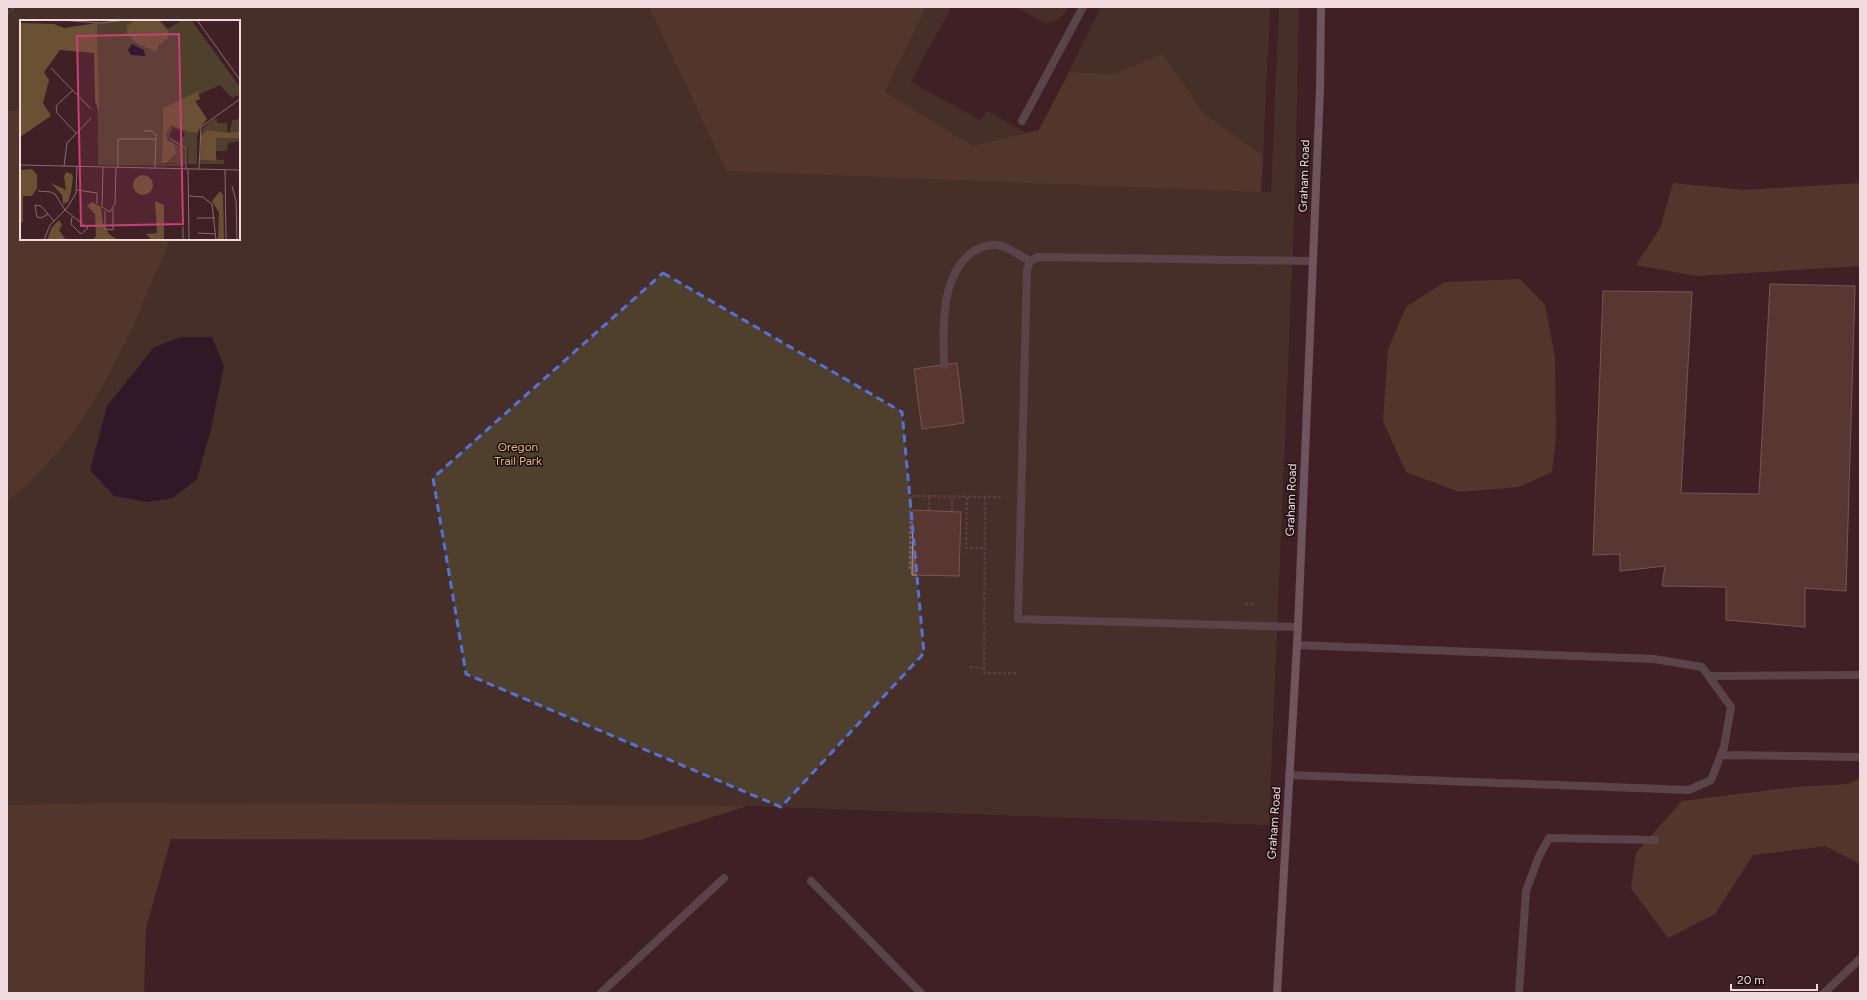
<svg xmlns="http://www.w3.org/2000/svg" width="1867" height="1000" viewBox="0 0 1867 1000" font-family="Figtree,sans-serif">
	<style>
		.green { fill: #4f402e; fill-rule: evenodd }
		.forest { fill: #6a5134 }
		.water { fill: #1e0f2a }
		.building { fill: #765143; stroke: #ba9689 }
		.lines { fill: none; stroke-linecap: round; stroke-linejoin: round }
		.path { stroke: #7b5f63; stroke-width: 2.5; stroke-dasharray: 3 2; stroke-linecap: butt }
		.lane { stroke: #7a6d75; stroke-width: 8 }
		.secondary { stroke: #a792a0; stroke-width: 8 }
		.marked { fill: none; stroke: #5271d9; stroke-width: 3; stroke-dasharray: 8 5; stroke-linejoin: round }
		.labels { text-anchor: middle; stroke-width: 3; stroke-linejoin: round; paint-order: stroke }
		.street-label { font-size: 12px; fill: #f0dadd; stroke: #1d0f11 }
		.park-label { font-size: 12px; fill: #e3b884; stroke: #1d0f11 }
		.inset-road { fill: none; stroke: #866b6f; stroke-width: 1 }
		.view { fill: #cb3f75; fill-opacity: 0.15; stroke: #cb3f75; stroke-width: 2 }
		.inset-edge { fill: none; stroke: #f0dadd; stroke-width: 2 }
	</style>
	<rect width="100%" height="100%" fill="#3f2125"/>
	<path class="green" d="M 7,7 L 649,7 L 726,171 L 1271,192 L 1279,7 L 1299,7 L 1295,193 L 1269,825 L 747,806 L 97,803 L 7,805 ZM 21,21 L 239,21 L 239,239 L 21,239 Z
		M 926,7 L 951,7 L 911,82 L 980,120 L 987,111 L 1026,133 L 973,146 L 885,92 Z
		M 1016,7 L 1069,7 L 1059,19 L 1046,24 Z
		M 1101,7 L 1270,7 L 1263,156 L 1204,115 L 1163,54 L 1113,74 L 1069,72 Z"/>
	<path class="forest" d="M 649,7 L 926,7 L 885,92 L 973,146 L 1039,130 L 1069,72 L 1113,74 L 1163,54 L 1204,114 L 1263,156 L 1261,192 L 726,171 Z
		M 7,111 L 21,111 L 21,239 L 170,239 C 131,332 90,438 7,501 Z
		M 1673,183 L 1744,190 L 1860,183 L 1860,266 L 1696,276 L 1636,265 L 1660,228 Z
		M 1520,279 L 1545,305 L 1555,357 L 1556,437 L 1552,472 L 1519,487 L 1460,492 L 1406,472 L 1383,421 L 1388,350 L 1406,307 L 1445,282 Z
		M 1860,778 L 1860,864 L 1825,846 L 1753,855 L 1715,914 L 1668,938 L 1631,888 L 1636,853 L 1682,801 L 1794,787 L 1848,784 Z
		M 97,803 L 149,803 L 747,806 L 640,840 L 171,839 L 146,928 L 144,993 L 7,993 L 7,805 Z"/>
	<path class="water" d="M 182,337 L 212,337 L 224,366 L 211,429 L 197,479 L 173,498 L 147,502 L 114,496 L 90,470 L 107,406 L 154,347 Z"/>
	<path class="building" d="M 1770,284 L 1855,286 L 1846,591 L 1805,588 L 1805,627 L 1726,620 L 1726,587 L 1662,586 L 1665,566 L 1620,571 L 1620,554 L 1593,555 L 1603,291 L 1692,292 L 1681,493 L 1759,494 Z
		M 957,363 L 964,423 L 922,429 L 914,369 Z
		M 913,510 L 961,512 L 959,576 L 912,575 Z"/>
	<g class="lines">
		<path class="path" d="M 7,13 L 16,7
			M 929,497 L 929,511
			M 967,497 L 966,548 L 984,548
			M 985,497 L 984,673 L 1017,673
			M 952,511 L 952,497
			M 910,569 L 911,496 L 1003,497
			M 1245,604 L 1254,604
			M 970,667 L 984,668"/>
		<path class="lane" d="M 1022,121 L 1083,7
			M 944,365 C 943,329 940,278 971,253 C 979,248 987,244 997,245 C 1007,246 1020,256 1030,261
			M 1298,627 L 1018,619 L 1027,270 L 1030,261 L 1038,257 L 1313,261
			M 1709,676 L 1860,675
			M 1721,755 L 1860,757
			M 1289,775 L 1689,790 L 1711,780 L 1724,747 L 1731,707 L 1702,667 L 1654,659 L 1297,645
			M 811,881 L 921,993
			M 601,993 L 724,878
			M 1519,993 L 1526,891 L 1539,856 L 1549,838 L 1655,840
			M 1824,993 L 1860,959"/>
		<path class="secondary" d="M 1277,993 L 1298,627 L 1320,89 L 1321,7"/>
	</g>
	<path d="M0 0H1867V1000H0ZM 663,273 L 902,412 L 924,653 L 781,807 L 466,674 L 433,478 Z" fill="#3f2125" fill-opacity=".55" fill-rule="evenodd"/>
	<path class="marked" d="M 663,273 L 902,412 L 924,653 L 781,807 L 466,674 L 433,478 Z"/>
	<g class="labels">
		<g class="street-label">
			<text transform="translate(1304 176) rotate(-88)" y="4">Graham Road</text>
			<text transform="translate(1291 500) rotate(-88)" y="4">Graham Road</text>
			<text transform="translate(1274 823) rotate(-86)" y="4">Graham Road</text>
		</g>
		<g class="park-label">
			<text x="518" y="451">Oregon<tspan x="518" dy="14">Trail Park</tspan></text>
		</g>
	</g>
	<g transform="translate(20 20)">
		<rect width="220" height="220" fill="#3f2125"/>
		<path d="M 106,0 L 140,0 L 148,9 L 162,0 L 171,0 L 220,67 L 220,74 L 212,78 L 200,65 L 178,75 L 178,71 L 143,88 L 142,144 L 165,144 L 163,146 L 78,145 L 77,3 ZM 220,98 L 220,111 L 210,113 L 187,110 L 181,116 L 183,108 L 194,99 L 197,99 L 197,103 L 207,103 L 207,111 L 210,112 L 212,101 ZM 151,104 L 169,112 L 176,112 L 180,108 L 177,116 L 177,144 L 168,144 L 168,129 L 159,121 L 165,115 L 163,112 L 153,107 L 148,119 L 146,113 ZM 196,118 L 220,118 L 220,121 L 208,123 L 207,131 L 196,131 ZM 154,123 L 165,128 L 165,144 L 146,143 ZM 196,136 L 197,140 L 203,140 L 204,138 L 204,144 L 180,144 L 180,140 L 196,141 Z" fill="#4f402e"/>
		<path d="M 115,0 L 138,0 L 148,11 L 148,18 L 138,26 L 136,32 L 115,22 L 107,14 L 107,6 ZM 0,3 L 34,4 L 44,8 L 77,3 L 79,92 L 75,81 L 74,33 L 40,30 L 24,52 L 29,60 L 23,83 L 31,96 L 0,117 ZM 178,71 L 180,79 L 175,81 L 187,99 L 177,112 L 169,112 L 151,105 L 146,113 L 148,120 L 154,123 L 156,133 L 146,143 L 142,143 L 143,88 ZM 187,110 L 210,113 L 220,111 L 220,118 L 196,118 L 196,141 L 180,140 L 181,116 ZM 12,149 L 17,155 L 17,168 L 12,176 L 3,176 L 3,202 L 0,204 L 0,150 ZM 46,152 L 52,154 L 53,158 L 51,172 L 48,182 L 43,184 L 42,175 L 31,163 L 46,170 L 44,157 ZM113 165a10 10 0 1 1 20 0a10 10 0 1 1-20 0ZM 200,171 L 203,175 L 204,220 L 198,220 L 199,193 L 192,181 ZM 135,181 L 144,185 L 144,220 L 132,220 L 126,214 L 137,213 ZM 72,182 L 81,187 L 83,204 L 89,214 L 98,220 L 73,220 L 76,216 L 75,194 L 67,186 ZM 39,200 L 42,205 L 39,210 L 46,220 L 27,220 L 32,207 Z" fill="#6a5134"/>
		<path d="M 112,24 L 124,30 L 125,36 L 111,35 L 108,30 Z" fill="#1e0f2a"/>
		<path class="inset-road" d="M 39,0 L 80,3 L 106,0M 177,0 L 220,60M 31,48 L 71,89M 53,70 L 36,86 L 37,93 L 56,113M 124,111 L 132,111 L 136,115 L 135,148M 149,118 L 166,128 L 166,149M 0,145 L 220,150M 44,146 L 47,123 L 71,98M 83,147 L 82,187 L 90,192 L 95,184 L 96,147M 98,147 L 98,119 L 135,119M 168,149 L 169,220M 179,149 L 181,107 L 220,79M 205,150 L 206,220M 212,166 L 216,181 L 217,220M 57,170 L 77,173 L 77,184M 18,171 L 31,172 L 35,174 L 45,190 L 68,208 L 61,214 L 51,204 L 52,197M 169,176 L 183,177 L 192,184 L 196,220M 85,191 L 85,209 L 93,210 L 93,189M 28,194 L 21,198 L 17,197 L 15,185 L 21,186 L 34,201M 177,198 L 195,198M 178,213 L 196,214M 24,220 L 30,205 L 47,188 L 56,173 L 57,146M 163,220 L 163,206"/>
		<path class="view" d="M 159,14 L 163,204 L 61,206 L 57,16 Z"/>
		<rect width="220" height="220" class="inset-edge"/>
	</g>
	<rect width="1867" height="1000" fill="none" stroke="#f0dadd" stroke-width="16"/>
	<path d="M1731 984v6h86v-6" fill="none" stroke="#f0dadd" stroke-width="2"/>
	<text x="1737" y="984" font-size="12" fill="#f0dadd" stroke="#1d0f11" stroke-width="3" paint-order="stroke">20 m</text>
</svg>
